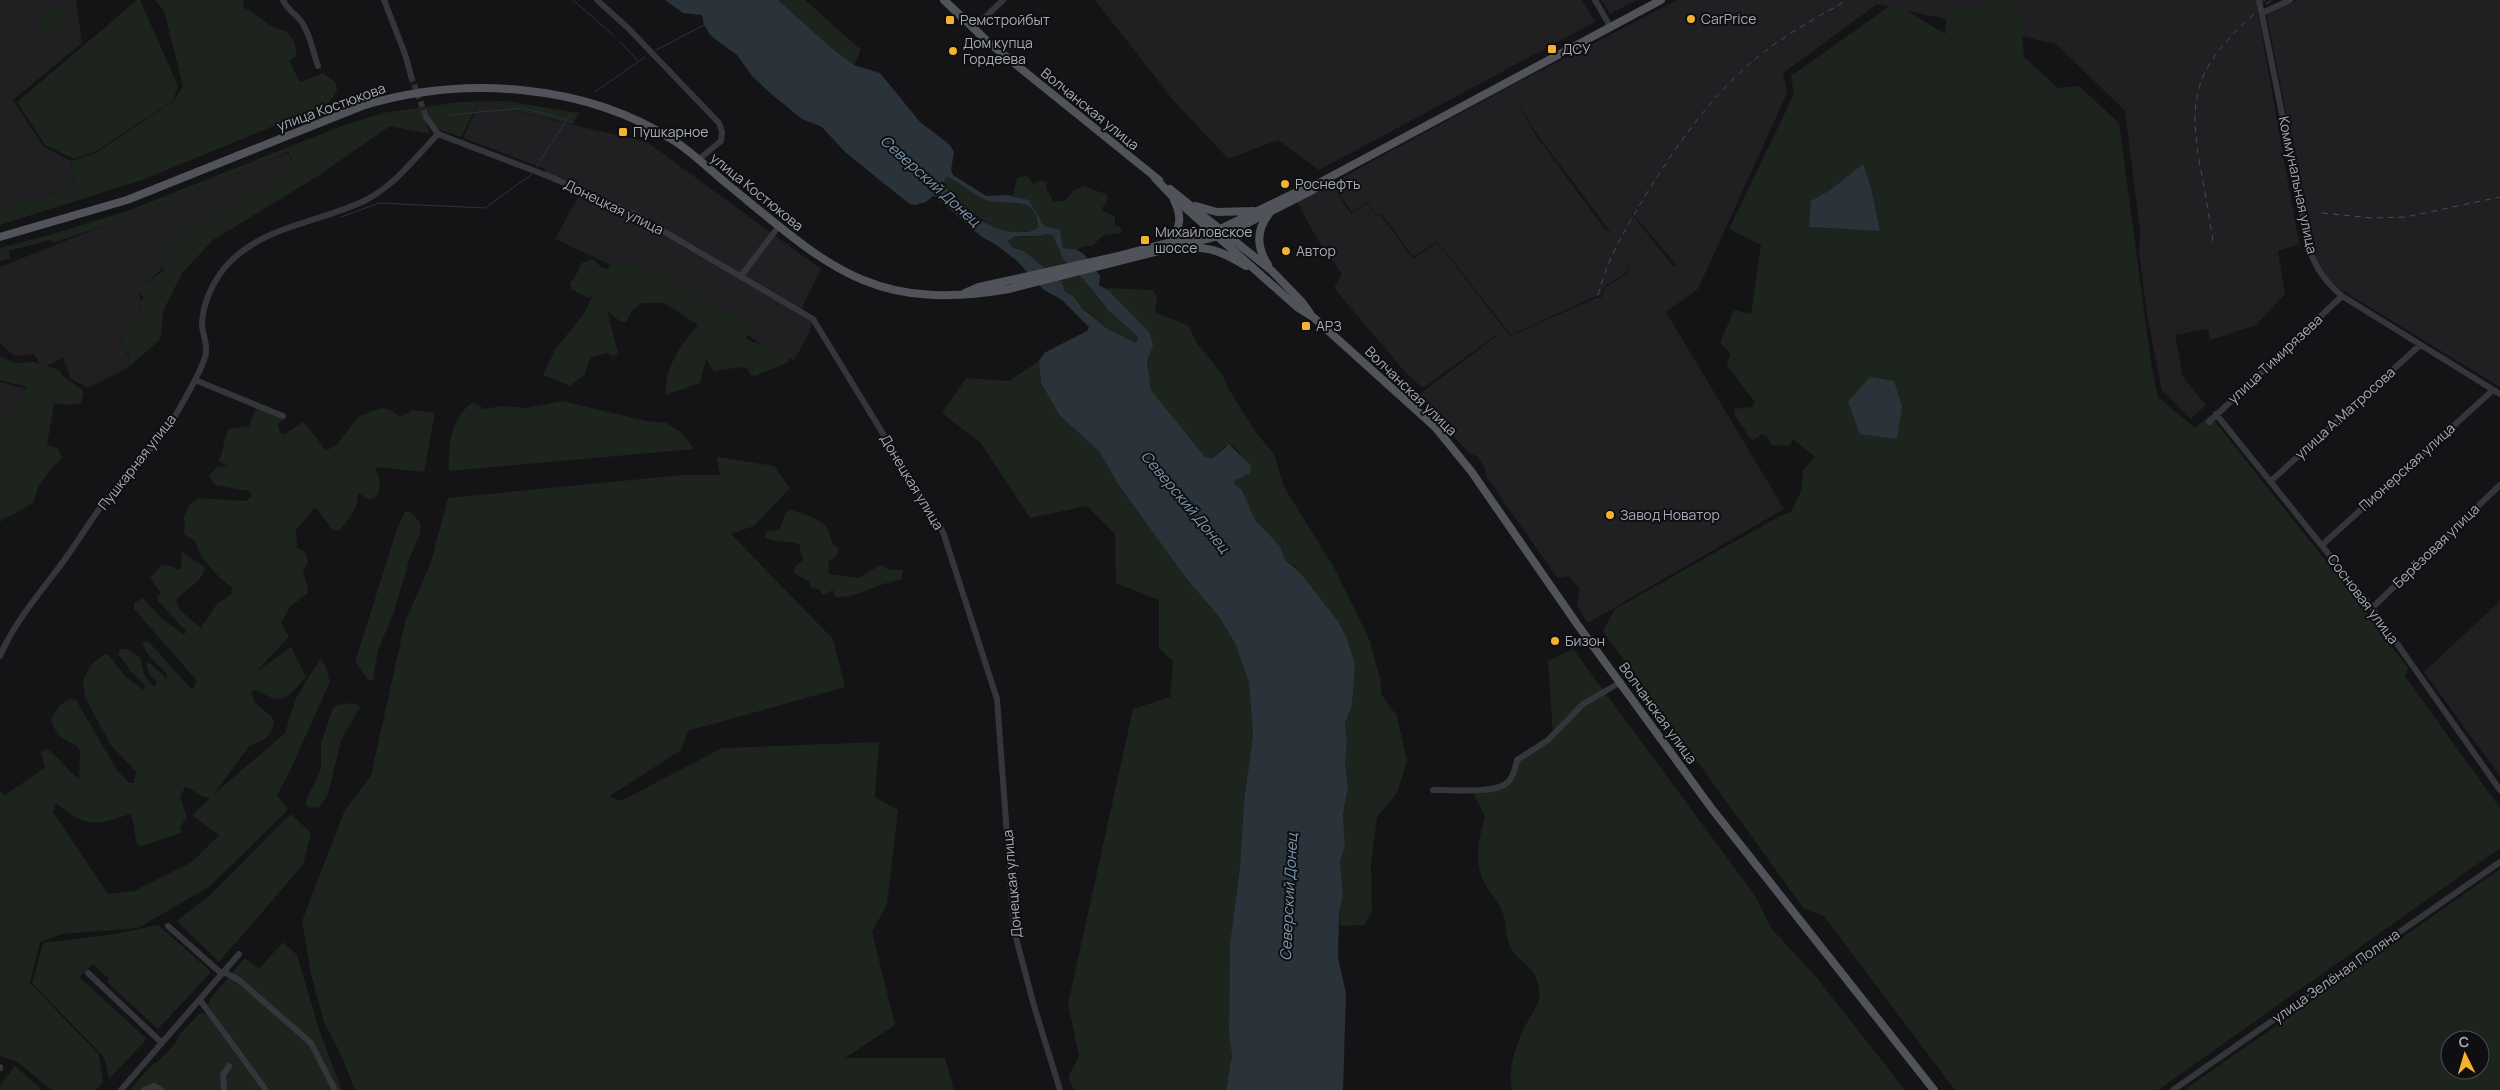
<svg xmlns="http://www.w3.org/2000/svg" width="2500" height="1090" viewBox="0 0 2500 1090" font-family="Manrope,sans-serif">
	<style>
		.built { fill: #202023; fill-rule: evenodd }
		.green { fill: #1c241d; fill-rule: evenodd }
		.water { fill: #2a333a; fill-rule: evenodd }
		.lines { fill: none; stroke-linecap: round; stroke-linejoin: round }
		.stream { stroke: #2a333a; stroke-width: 1 }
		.minor-tunnel { stroke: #313236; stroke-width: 6; stroke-dasharray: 6 3; stroke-linecap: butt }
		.minor { stroke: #35363b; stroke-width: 6 }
		.major { stroke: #51535a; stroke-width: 8 }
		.rail { stroke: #484a50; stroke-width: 1; stroke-dasharray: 6 5; stroke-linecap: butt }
		.poi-dot { fill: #f5b22d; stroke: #0f0f11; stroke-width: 2 }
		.labels { text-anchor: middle; stroke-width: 4; stroke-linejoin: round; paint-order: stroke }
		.poi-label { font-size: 14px; fill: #a5abb6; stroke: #0f0f11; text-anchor: start }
		.street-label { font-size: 14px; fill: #a5abb6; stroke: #0f0f11 }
		.water-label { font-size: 15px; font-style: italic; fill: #7b99b2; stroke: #0f0f11 }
	</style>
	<rect width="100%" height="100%" fill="#141416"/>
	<path class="built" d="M 0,0 L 76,0 L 82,43 L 13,100 L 44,147 L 71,161 L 74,187 L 0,209 Z
		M 1095,0 L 1582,0 L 1595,22 L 1319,170 L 1278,140 L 1228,159 L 1174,101 Z
		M 1601,0 L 1637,0 L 1610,14 Z
		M 1677,0 L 2268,0 L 2257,7 L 2299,244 L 2278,251 L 2285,294 L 2256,325 L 2210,340 L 2208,329 L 2175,335 L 2183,377 L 2206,405 L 2191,419 L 2162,390 L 2147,315 L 2139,251 L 2140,230 L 2125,111 L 2056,44 L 1877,4 L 1783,73 L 1787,93 L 1698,289 L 1666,312 L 1784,509 L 1588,623 L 1577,606 L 1580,589 L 1569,576 L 1557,578 L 1486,476 L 1485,468 L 1478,457 L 1469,453 L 1417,396 L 1495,337 L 1499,341 L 1495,336 L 1423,388 L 1405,372 L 1334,288 L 1342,274 L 1316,237 L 1297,202 L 1331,183 L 1351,214 L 1367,203 L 1375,215 L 1381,215 L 1413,259 L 1437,242 L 1510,336 L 1596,298 L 1601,298 L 1606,287 L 1627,274 L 1631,260 L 1626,273 L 1605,286 L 1600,297 L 1596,296 L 1511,335 L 1437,241 L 1413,257 L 1382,214 L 1375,214 L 1367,202 L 1352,212 L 1332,183 L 1509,87 L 1535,134 L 1604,228 L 1611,233 L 1536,133 L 1509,87 ZM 1631,213 L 1632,213 L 1681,270 L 1676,265 L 1674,267 Z
		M 2299,0 L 2500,0 L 2500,387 L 2340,289 L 2328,279 L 2319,265 L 2311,241 L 2266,12 Z
		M 479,103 L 647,142 L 821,269 L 800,311 L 813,319 L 809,333 L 794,360 L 778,355 L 655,275 L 617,268 L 555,239 L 580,193 L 544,178 L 545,169 L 463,138 Z
		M 287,153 L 293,163 L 287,177 L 169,261 L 139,291 L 141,309 L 121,334 L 123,349 L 129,356 L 128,368 L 88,388 L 71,379 L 63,358 L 42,368 L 34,354 L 14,356 L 0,343 L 0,267 Z
		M 0,382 L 27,389 L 27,402 L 21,414 L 0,415 Z
		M 2500,601 L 2500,776 L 2424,672 Z"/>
	<path class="green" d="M 137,0 L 140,0 L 178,86 L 173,101 L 95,152 L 74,159 L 45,145 L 17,102 Z
		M 155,0 L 244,0 L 243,7 C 258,14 269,29 286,31 L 294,41 L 297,56 L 289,61 L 300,82 L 323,73 C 340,84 342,89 327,104 L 145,179 L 0,225 L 0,209 L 74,187 L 71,161 L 96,153 L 174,101 L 183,86 L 164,11 Z
		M 778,0 L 805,0 L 861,50 L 854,65 L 828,45 Z
		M 2020,1 L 2024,57 L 2058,88 L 2079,86 L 2119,123 L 2152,370 L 2158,397 L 2195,428 L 2210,415 L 2360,604 L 2408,668 L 2405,676 L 2500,808 L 2500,848 L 2158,1090 L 1955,1090 L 1824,916 L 1804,909 L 1603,631 L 1615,609 L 1780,516 L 1791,512 L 1801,491 L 1803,470 L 1815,457 L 1793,439 L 1790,445 L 1772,446 L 1767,436 L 1761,434 L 1757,438 L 1751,440 L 1735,415 L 1734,409 L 1752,407 L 1755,402 L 1728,367 L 1727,361 L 1730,356 L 1729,351 L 1720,343 L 1734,310 L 1751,314 L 1761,245 L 1729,229 L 1794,94 L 1791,76 L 1894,3 L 1945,34 L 1947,9 ZM 1863,164 L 1871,187 L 1880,231 L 1809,227 L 1812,201 L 1830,190 Z
		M 65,5 L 69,31 L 43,34 L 40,9 Z
		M 507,101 L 579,113 L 573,124 L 479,103 L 461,137 L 437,129 L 428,114 L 423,116 L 430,134 L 390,126 L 315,178 L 213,240 L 182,273 L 164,309 L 160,340 L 128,367 L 130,355 L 123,349 L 121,334 L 142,308 L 138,303 L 144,298 L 138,290 L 164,270 L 161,266 L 169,260 L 162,251 L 165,245 L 250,193 L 276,182 L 283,177 L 292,160 L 288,152 C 209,184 133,218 52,243 L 51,240 L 9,251 L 10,259 L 0,261 L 0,248 L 53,234 L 130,210 L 339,127 L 383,113 L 460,102 Z
		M 1027,175 L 1033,184 L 1041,180 L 1047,182 L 1046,188 L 1053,201 L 1065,201 L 1073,191 L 1083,186 L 1106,194 L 1108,199 L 1101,210 L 1115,216 L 1115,225 L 1120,227 L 1122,233 L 1104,235 L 1092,246 L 1083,246 L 1077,250 L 1063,248 L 1060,231 L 1044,226 C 1032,209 1037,200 1013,196 L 1017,178 Z
		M 947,177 C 962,183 971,194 983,199 C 1005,209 1035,191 1038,227 L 1033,231 L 1014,233 L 995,229 L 950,196 L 942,185 Z
		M 1046,234 L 1053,235 L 1063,259 L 1083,279 L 1104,306 L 1135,334 L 1138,338 L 1136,343 L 1106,328 L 1065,292 L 1062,282 L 1024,251 L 1013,248 L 1008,240 C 1021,234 1034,239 1046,234 Z
		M 593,259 L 601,267 L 606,269 L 616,262 L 675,277 L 686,291 L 696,298 L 745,321 L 749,326 L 746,338 C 757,346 772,345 785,350 L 789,361 C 778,368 767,370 756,376 L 750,375 L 748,369 L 742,367 L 714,371 L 706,359 L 700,383 L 666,395 C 664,368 681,345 698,325 L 664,303 L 641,303 L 632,311 L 626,322 L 621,322 L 607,311 L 618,353 L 613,357 L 608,353 L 590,357 L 585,374 L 570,386 L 543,375 L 556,348 L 583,315 L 593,296 L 588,298 L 571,289 L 570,283 L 574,279 L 582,263 Z
		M 1105,288 L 1153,290 L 1157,298 L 1155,312 L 1189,326 L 1196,342 L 1222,374 L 1228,388 L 1257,434 L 1274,454 L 1284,487 L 1336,571 L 1370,641 L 1381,683 L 1381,694 L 1397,716 L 1407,761 L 1397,793 L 1377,817 L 1371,863 L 1372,911 L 1365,925 L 1340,926 L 1339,913 L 1343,895 L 1340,861 L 1345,847 L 1343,814 L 1347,794 L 1345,763 L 1347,740 L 1345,723 L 1352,706 L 1355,664 L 1347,638 L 1338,621 L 1296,567 L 1285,560 L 1280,546 L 1255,520 L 1242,490 L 1234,483 L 1250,465 L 1232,445 L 1225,446 L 1213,458 L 1205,457 L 1151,390 L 1147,361 L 1152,343 L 1150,333 Z
		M 0,356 L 14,363 L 33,362 L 59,370 L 63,376 L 84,391 L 81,403 L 69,405 L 54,403 L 47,445 L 57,448 L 63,458 L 51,469 L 38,487 L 33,503 C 21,509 15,516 2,519 L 0,523 L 0,412 L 6,415 L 17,413 L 17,408 L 23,407 L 23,390 L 27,387 L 0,380 Z
		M 1039,361 L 1041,383 L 1060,416 L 1099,451 L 1118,484 L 1186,578 L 1220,618 L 1236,645 L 1245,666 L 1249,682 L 1253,736 L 1244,801 L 1240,868 L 1230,943 L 1229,1034 L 1232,1055 L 1226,1090 L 1074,1090 L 1068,1077 L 1079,1056 L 1068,1004 L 1133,709 L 1170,697 L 1173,661 L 1159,648 L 1159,600 L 1116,583 L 1115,534 L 1087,506 L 1030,518 L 980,442 L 942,413 L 966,378 L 1009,381 Z
		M 562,401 L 646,421 L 667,423 L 682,433 L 694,449 L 449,471 C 448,447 451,415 474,402 L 484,409 L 501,406 L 526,408 Z
		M 256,408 L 285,419 L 278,423 L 280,433 L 285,434 L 303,422 C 307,425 323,446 326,451 L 337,444 L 359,416 L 381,408 L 389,409 L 400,417 L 412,410 L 435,413 L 424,472 L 375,467 L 380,481 L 378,494 L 370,500 L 358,493 C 358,509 349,519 339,531 L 333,530 L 315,507 L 296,530 L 297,548 L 305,552 L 308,562 L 303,573 L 307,584 L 308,593 L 290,607 L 281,623 L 289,637 L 256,672 L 291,647 L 306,677 C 285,700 285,706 256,690 L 251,693 L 255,703 L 272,717 L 274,722 L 271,733 L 263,740 L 249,746 L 214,794 L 285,733 L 296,698 L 320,659 L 325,665 L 330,682 L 288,775 L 277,795 L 288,810 L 209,887 L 138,928 L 62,934 L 40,942 L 30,983 L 99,1055 L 103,1082 L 96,1090 L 52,1090 L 16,1061 L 0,1056 L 0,791 L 5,795 L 45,768 L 41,751 L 46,749 C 59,755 67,771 79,779 L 80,751 L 77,746 C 63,740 54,734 51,718 L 61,704 L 71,699 L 76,700 L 117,770 L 129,783 L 134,783 L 136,772 L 111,745 L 85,698 L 83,680 L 90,666 L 103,655 L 108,654 L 126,677 L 144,690 L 145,685 L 132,673 L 118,654 L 120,649 L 126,649 L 140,657 L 144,674 L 154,687 L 157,682 L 149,674 L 146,663 L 151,664 L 167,679 L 167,674 C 157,664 146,656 142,642 L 148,641 L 192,690 L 197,681 L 134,609 L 134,603 L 143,598 L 162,619 L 184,635 L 186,631 L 158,601 L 157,596 L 161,593 L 150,578 L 162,565 L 173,566 L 176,570 L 181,569 L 182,552 L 205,567 C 203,583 184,589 176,600 L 180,610 L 201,628 L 216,605 L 233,593 L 232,588 L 219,577 L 203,559 L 194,540 L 184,534 L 185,523 L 183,518 L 190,504 L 198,498 L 246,501 L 252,496 L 249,491 L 215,485 L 209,476 L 217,467 L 227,466 L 219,461 C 224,451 223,438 229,429 L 249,426 ZM 185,787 C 194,789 196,796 209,798 L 212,796 L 192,815 L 219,835 L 192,862 L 134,891 L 108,894 L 53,812 L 56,803 C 86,828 96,826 130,814 C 135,823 134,833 137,844 L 143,846 L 182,832 L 180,827 L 187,817 L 180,797 Z
		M 717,457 L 774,466 L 790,488 L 754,526 L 731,534 L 833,639 L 845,687 L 688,731 L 681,750 L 610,796 L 621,801 L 722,748 L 879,742 L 875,797 L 898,810 L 887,904 L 872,932 L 895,1025 L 845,1058 L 945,1058 L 954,1090 L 355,1090 L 342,1057 L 324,1022 L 311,974 L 302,921 L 344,812 L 371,775 L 405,622 L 431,562 L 448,498 L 682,475 L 720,475 Z
		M 790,510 C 800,512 823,519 827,528 C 833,539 827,539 839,549 L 837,555 L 828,562 L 829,574 L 859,578 L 880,565 L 891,570 L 903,570 L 901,580 C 876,583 860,598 835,597 L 833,590 L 823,595 L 818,589 L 812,588 L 809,582 L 794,573 L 794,568 L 803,560 L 799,544 C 788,541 774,543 765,537 L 766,531 L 779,530 L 785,514 Z
		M 405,511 L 410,512 L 421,523 L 420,534 L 410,557 L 394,612 L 378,650 L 373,680 L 369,681 L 355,662 L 397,529 Z
		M 1573,649 L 1756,897 L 1771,928 L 1817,978 L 1905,1090 L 1512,1090 C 1507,1065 1518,1039 1530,1017 C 1535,1008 1541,1002 1539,989 C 1536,968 1527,968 1514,953 C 1505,942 1507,926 1503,913 C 1500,903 1490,893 1485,884 C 1473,863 1479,838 1485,817 L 1472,790 L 1508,783 L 1517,760 L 1553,734 L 1548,661 Z
		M 352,703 L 361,706 L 341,740 L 328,795 L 319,807 L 309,808 L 306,805 L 306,800 L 321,769 L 321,744 L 333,708 L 337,705 Z
		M 291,814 L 311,833 L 303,865 L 219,962 L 177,921 L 209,896 Z
		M 2500,869 L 2500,1090 L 2184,1090 ZM 2450,1040 L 2480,1040 L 2480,1070 L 2450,1070 Z
		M 158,925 L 209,970 L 210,973 L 158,1029 L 107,982 L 109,979 L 93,964 L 79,977 L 147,1039 L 109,1079 L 104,1057 L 32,983 L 43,943 L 115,934 Z
		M 283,942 L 297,955 L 319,1029 L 342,1090 L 270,1090 L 208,1006 L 210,999 L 245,958 L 259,969 Z
		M 200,1013 L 207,1015 L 262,1090 L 130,1090 L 150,1067 L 160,1060 L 175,1044 L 180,1034 Z
		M 15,1066 L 42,1090 L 0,1090 L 0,1085 Z"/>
	<path class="water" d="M 665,0 L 778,0 L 828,45 L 854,65 L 880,73 L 920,122 L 950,145 L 954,152 L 951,170 L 953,175 L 986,196 L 1007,195 L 1029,200 L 1044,226 L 1060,230 L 1063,248 L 1077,250 L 1084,254 L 1100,276 L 1099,285 L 1109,291 L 1150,333 L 1153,346 L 1147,361 L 1151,390 L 1205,457 L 1213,458 L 1229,444 L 1251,466 L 1250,473 L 1236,480 L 1234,483 L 1242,490 L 1255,520 L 1280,546 L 1285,560 L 1299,571 L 1338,621 L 1347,638 L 1355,664 L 1352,706 L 1345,723 L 1347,740 L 1345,763 L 1348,788 L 1343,814 L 1345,847 L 1340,861 L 1343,895 L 1339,913 L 1338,958 L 1346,993 L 1343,1090 L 1226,1090 L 1232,1055 L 1229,1034 L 1230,943 L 1240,868 L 1244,801 L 1253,736 L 1249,682 L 1236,645 L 1220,618 L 1186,578 L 1118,484 L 1099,451 L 1060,416 L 1041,383 L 1039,361 L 1044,353 L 1087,331 L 1089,327 L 1062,300 L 1044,290 L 1016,260 L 995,244 L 982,237 L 936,197 L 933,196 L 926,202 L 915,205 L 910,204 L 897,194 L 845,152 L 822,127 L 802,119 L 770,93 L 752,76 L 737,55 L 711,36 L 704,25 L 702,15 L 683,13 ZM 947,177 C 962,183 971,194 983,199 C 1005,209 1036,191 1038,227 C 1033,232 1026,232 1019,232 C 986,234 964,204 942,185 ZM 1046,234 L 1053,235 L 1063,259 L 1083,279 L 1109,311 L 1135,334 L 1138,338 L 1136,343 L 1106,328 L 1082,308 L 1073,296 L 1065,292 L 1062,282 L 1024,251 L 1013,248 L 1008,241 C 1019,232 1034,239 1046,234 Z
		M 1863,164 L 1871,187 L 1880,231 L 1809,227 L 1811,201 L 1830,190 Z
		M 1870,377 L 1894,381 L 1902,406 L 1897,439 L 1860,434 L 1848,402 Z"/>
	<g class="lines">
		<path class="stream" d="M 573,0 L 613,35
			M 620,42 L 638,61
			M 656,50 L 704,25
			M 595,92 L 645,57
			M 450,115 L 523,108 L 567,120
			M 536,167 L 570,115
			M 341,217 L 379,203 L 485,208 L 532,174"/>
		<path class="minor-tunnel" d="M 411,76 L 426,117"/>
		<path class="minor" d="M 283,0 C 287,10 295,13 301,21 C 310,33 313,52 318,66
			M 384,0 L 405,54 L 411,76
			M 597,0 L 628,28 L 719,123 L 722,132 L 721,141 L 698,160
			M 1595,0 L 1610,26
			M 2259,0 L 2309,248 C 2316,269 2325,281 2342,296 L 2500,394
			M 2262,13 L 2290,0
			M 973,29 L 1003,0
			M 426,117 L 438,134 L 553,178 L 636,215 L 813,319 L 943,532 L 997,699 L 1014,930 L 1034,1006 L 1060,1090
			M 741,276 L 779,226
			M 195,380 L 283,416
			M 2216,414 L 2372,608 L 2500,790
			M 2209,422 L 2342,296
			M 2271,481 L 2420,345
			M 2322,545 L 2493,390
			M 2372,608 L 2500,485
			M 0,656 C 16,619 42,591 65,559 C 79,540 91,519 106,500 C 129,472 156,447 175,416 C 183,402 205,366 206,352 C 207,343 203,335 202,326 C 202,303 214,278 230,262 C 266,225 322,222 366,200 C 396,184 415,158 438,134
			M 1433,790 C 1451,789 1497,795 1509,781 C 1514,775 1515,768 1517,760 L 1548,740 L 1583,704 L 1621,682
			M 168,926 L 222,974
			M 224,972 L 239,980 L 311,1043 L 335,1090
			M 88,973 L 162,1043
			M 200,1000 L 266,1090
			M 0,1068 L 0,1067
			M 121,1090 L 239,954
			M 144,1090 L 154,1086 L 161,1090
			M 224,1090 L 223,1075 L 229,1066
			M 2173,1090 L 2500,862"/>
		<path class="major" d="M 944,0 L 988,42 L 1159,180
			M 1155,178 L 1172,196 L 1297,307 L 1313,317 L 1435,427 L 1471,471 L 1577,624 L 1712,809 L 1934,1090
			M 1170,189 L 1272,271 L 1302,302 L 1310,313
			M 1196,206 L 1217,212 L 1253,211
			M 0,237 L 127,200 L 362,106 C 463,75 586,83 676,142 C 694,154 709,169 726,183 C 827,265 870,313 1009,289 L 1226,234 L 1313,190 L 1319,183
			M 1170,242 C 1181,227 1182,216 1174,200
			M 1189,248 C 1211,246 1228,255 1246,266
			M 1268,265 C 1257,248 1255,231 1269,214
			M 965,293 L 979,287 L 1114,257 L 1220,229 L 1311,185 L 1319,183 L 1661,0"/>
		<path class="rail" d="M 2322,213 L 2372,218 L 2406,217 L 2500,197
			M 2213,241 C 2209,216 2205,191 2200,166 C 2190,106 2192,75 2237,30 C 2248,19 2259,9 2272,0
			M 1598,295 C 1608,257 1625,230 1645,196 C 1680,140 1718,85 1772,46 C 1795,29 1822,15 1847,0"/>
	</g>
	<g class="poi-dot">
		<circle cx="1691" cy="19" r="5"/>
		<rect x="945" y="15" width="10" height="10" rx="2.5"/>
		<rect x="1547" y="44" width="10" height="10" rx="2.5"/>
		<circle cx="953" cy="51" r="5"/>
		<rect x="618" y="127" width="10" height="10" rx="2.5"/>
		<circle cx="1285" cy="184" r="5"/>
		<rect x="1140" y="235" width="10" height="10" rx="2.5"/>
		<circle cx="1286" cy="251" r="5"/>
		<rect x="1301" y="321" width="10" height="10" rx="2.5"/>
		<circle cx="1610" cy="515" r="5"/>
		<circle cx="1555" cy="641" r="5"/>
	</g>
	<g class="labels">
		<g class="poi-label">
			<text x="1701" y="24">CarPrice</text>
			<text x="960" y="25">Ремстройбыт</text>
			<text x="963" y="48">Дом купца<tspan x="963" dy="16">Гордеева</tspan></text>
			<text x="1562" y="54">ДСУ</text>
			<text x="633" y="137">Пушкарное</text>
			<text x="1295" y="189">Роснефть</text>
			<text x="1155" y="237">Михайловское<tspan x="1155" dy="16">шоссе</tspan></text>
			<text x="1296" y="256">Автор</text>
			<text x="1316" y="331">АРЗ</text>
			<text x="1620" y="520">Завод Новатор</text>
			<text x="1565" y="646">Бизон</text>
		</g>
		<g class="street-label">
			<text transform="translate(331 107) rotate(-20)" y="5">улица Костюкова</text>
			<text transform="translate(1090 109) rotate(39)" y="5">Волчанская улица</text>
			<text transform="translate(2298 185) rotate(78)" y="5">Коммунальная улица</text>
			<text transform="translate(757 192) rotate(39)" y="5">улица Костюкова</text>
			<text transform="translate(614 207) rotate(26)" y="5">Донецкая улица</text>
			<text transform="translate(2275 359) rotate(-43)" y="5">улица Тимирязева</text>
			<text transform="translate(1411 391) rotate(44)" y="5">Волчанская улица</text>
			<text transform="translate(2345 413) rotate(-42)" y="5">улица А.Матросова</text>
			<text transform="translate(137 462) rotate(-52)" y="5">Пушкарная улица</text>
			<text transform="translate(2407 467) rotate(-42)" y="5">Пионерская улица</text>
			<text transform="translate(912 482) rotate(59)" y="5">Донецкая улица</text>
			<text transform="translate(2436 546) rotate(-44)" y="5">Берёзовая улица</text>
			<text transform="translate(2363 599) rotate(53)" y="5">Сосновая улица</text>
			<text transform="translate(1658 713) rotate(54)" y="5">Волчанская улица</text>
			<text transform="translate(1012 884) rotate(-95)" y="5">Донецкая улица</text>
			<text transform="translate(2336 976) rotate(-35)" y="5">улица Зелёная Поляна</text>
		</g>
		<g class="water-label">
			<text transform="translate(930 181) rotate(42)" y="5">Северский Донец</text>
			<text transform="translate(1185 502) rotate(50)" y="5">Северский Донец</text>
			<text transform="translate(1289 897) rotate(-87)" y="5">Северский Донец</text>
		</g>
	</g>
	<g transform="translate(2465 1055) rotate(355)"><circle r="24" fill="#0f0f11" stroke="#4b4d53"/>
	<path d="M0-4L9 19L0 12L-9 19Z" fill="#f5b22d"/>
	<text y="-8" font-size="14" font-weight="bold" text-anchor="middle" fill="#a5abb6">С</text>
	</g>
</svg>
